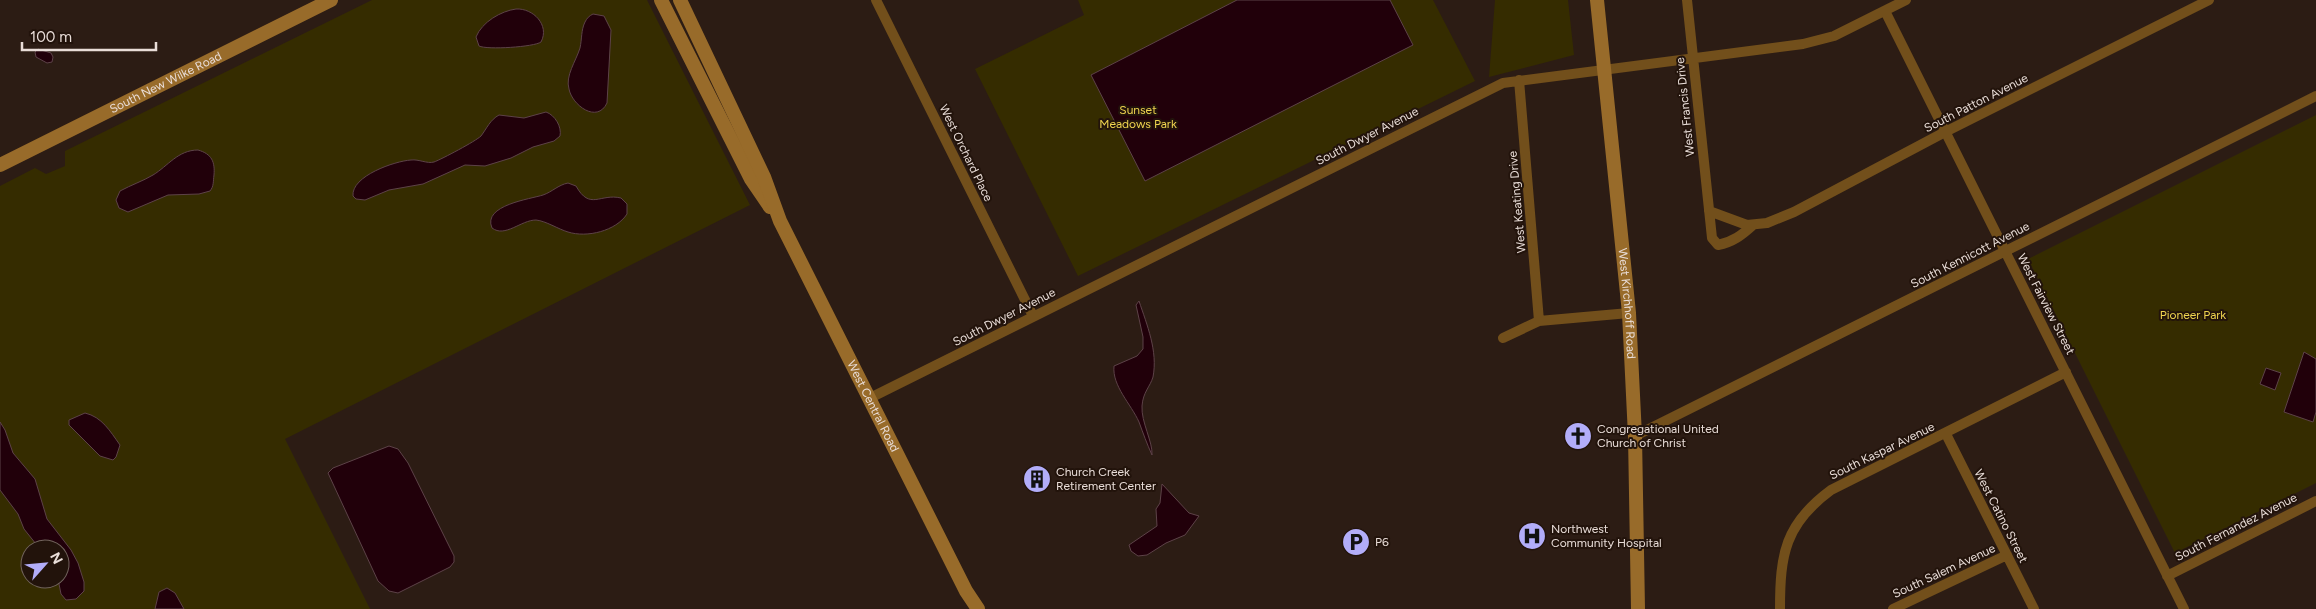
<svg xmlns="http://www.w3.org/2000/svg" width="2316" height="609" viewBox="0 0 2316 609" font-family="Figtree,sans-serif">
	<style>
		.green { fill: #352c00; fill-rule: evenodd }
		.water { fill: #21000a; stroke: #5d4248 }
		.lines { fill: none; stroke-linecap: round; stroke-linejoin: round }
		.street { stroke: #724f1b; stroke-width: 10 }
		.secondary { stroke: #986b2a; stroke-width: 14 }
		.labels { text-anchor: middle; stroke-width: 4; stroke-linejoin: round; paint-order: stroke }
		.street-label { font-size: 12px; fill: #e9ddd8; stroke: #22130b }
		.park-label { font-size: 12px; fill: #efd44f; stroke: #22130b }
		.poi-label { font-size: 12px; fill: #e9ddd8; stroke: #22130b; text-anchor: start }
	</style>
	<rect width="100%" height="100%" fill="#2c1c14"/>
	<path class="green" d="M 372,0 L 647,0 L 750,205 L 285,439 L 370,609 L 0,609 L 0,186 L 35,168 L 46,174 L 65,166 L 65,151 ZM 30,549 L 60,549 L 60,579 L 30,579 Z
		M 1078,0 L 1433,0 L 1475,81 L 1078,276 L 975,69 L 1084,15 Z
		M 1495,0 L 1568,0 L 1574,55 L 1489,77 Z
		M 2316,115 L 2316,483 L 2175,553 L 2028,259 Z"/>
	<path class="water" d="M 1237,0 L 1390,0 L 1413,45 L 1145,181 L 1091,75 Z
		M 516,9 C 533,8 550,25 541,42 C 534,47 487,50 479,46 L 476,37 C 482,22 501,11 516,9 Z
		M 593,14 L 604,16 L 611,30 L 607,103 C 597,124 572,105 569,89 C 565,76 576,61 580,48 C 582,39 581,30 585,22 C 587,18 589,16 593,14 Z
		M 38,49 L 51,53 L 53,57 L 52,62 L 47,63 L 36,57 L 35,52 Z
		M 546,112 C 555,115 562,127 560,136 L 554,141 L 533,147 L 511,158 L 485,166 L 465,165 L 423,184 L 389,190 L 365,200 L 356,199 L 353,196 C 351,176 395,161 411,160 C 419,159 427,164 434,162 C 442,159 476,141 481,136 C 487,128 490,120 499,115 L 524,118 Z
		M 198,150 C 212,154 215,162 214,175 C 213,182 214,186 210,191 L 199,194 L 168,195 L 128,212 L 119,208 L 116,200 L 120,191 C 131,185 143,181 153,175 C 168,166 178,150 198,150 Z
		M 568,183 L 576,186 C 590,211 600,193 621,198 L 627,204 L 627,214 C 616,231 587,238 568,232 C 558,229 546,221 536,220 C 521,220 505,238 492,228 C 482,205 531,199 543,195 C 552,192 558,185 568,183 Z
		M 1139,301 C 1147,325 1158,351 1153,377 C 1150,387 1143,392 1142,406 C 1141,422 1153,442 1152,455 C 1147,444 1143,433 1139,422 C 1131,404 1112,386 1114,366 L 1137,356 L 1143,349 L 1143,337 L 1136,305 Z
		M 2304,352 L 2316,359 L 2316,412 L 2313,422 L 2284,412 Z
		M 2266,368 L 2281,373 L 2275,390 L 2260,384 Z
		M 85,413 C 102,417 110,431 120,445 L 116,457 L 113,460 L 100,456 L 69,425 L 69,420 Z
		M 0,422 L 5,430 L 13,453 L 35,479 L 47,519 L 71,550 L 78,563 L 84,582 L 84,591 L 76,599 L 66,600 L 61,594 L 58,579 L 60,579 L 60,549 L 40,549 L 24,529 L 18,514 L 0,490 Z
		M 389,446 L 398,449 L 408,463 L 454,556 L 454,562 L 450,567 L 398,593 L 389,591 L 378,581 L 328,473 L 333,468 Z
		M 1162,484 L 1189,513 L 1199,516 L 1185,535 L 1166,543 L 1147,555 L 1138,556 L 1131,551 L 1129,545 L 1157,526 L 1156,509 L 1160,503 Z
		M 167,588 L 175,593 L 184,609 L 155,609 L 159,592 Z"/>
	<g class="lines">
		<path class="street" d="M 876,0 L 1033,316
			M 1687,0 L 1712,238 L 1718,245 C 1733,242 1742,235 1753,225
			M 1885,11 L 2184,609
			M 1519,80 L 1539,321
			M 1709,211 L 1747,225 L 1767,223 L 1794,212 L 1945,132 L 2209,0
			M 1503,338 L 1539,321 L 1629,313
			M 870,398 L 1503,83 L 1803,44 L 1834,36 L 1906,0
			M 1946,434 L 2034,609
			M 1635,436 L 2316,96
			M 2167,576 L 2316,501
			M 1780,609 C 1780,554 1785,524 1831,490 L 2066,372
			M 1893,609 L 2007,555"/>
		<g class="secondary">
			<path d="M 661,0 L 751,179 L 770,207"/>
			<path id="s1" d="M 680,0 L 764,177 L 780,221 L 966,591 L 978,609"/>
			<path id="s2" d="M 1597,0 L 1629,313 L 1635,436 L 1638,609"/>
			<path id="s3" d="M 0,165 L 331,0"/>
		</g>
	</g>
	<defs>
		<g id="church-disc" transform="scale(1.4375)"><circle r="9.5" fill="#b2adf9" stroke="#22130b"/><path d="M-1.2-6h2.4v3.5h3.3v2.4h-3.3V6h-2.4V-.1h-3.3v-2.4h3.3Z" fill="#111"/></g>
		<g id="building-disc" transform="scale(1.4375)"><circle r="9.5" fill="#b2adf9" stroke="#22130b"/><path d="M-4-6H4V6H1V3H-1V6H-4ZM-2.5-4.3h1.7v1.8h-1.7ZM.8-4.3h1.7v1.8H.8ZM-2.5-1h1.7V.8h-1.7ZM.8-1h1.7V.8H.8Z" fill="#111"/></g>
		<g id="hospital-disc" transform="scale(1.4375)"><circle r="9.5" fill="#b2adf9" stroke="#22130b"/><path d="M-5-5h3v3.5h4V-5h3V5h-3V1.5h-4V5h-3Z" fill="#111"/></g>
		<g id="parking-disc" transform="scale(1.4375)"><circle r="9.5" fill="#b2adf9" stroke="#22130b"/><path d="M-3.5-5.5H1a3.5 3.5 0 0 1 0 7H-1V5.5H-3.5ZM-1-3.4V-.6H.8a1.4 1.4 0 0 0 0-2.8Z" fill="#111"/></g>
	</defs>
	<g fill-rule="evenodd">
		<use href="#church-disc" x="1578" y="436"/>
		<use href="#building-disc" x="1037" y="479"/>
		<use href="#hospital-disc" x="1532" y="536"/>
		<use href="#parking-disc" x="1356" y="542"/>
	</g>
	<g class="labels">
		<g class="street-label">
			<text dy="4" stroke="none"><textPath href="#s3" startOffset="185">South New Wilke Road</textPath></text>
			<text transform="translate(1976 103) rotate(-27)" y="4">South Patton Avenue</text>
			<text transform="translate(1685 107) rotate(-96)" y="4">West Francis Drive</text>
			<text transform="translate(1367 136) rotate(-27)" y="4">South Dwyer Avenue</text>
			<text transform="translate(966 153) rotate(64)" y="4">West Orchard Place</text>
			<text transform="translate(1517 202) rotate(-95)" y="4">West Keating Drive</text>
			<text transform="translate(1970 255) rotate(-27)" y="4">South Kennicott Avenue</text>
			<text dy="4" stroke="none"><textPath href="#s2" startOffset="305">West Kirchhoff Road</textPath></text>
			<text transform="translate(2046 304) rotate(63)" y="4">West Fairview Street</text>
			<text transform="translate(1004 317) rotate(-27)" y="4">South Dwyer Avenue</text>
			<text dy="4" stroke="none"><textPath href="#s1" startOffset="450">West Central Road</textPath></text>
			<text transform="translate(1882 451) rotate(-26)" y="4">South Kaspar Avenue</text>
			<text transform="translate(2001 516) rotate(63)" y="4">West Catino Street</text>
			<text transform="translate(2236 527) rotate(-27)" y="4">South Fernandez Avenue</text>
			<text transform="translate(1944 571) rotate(-25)" y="4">South Salem Avenue</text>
		</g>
		<g class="park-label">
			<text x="1138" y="114">Sunset<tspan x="1138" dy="14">Meadows Park</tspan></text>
			<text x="2193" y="319">Pioneer Park</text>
		</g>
		<g class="poi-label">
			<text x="1597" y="433">Congregational United<tspan x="1597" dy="14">Church of Christ</tspan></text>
			<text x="1056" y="476">Church Creek<tspan x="1056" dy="14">Retirement Center</tspan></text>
			<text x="1551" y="533">Northwest<tspan x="1551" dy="14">Community Hospital</tspan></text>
			<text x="1375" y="546">P6</text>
		</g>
	</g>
	<g transform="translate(45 564) rotate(63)"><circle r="24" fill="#22130b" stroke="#72645d"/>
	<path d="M0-4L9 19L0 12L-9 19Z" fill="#b2adf9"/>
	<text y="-8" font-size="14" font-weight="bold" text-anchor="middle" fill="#e9ddd8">N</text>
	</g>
	<path d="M22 42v8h134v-8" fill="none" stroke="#e9ddd8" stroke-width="2.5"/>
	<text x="30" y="42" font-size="15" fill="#e9ddd8" stroke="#22130b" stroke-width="4" paint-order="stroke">100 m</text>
</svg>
